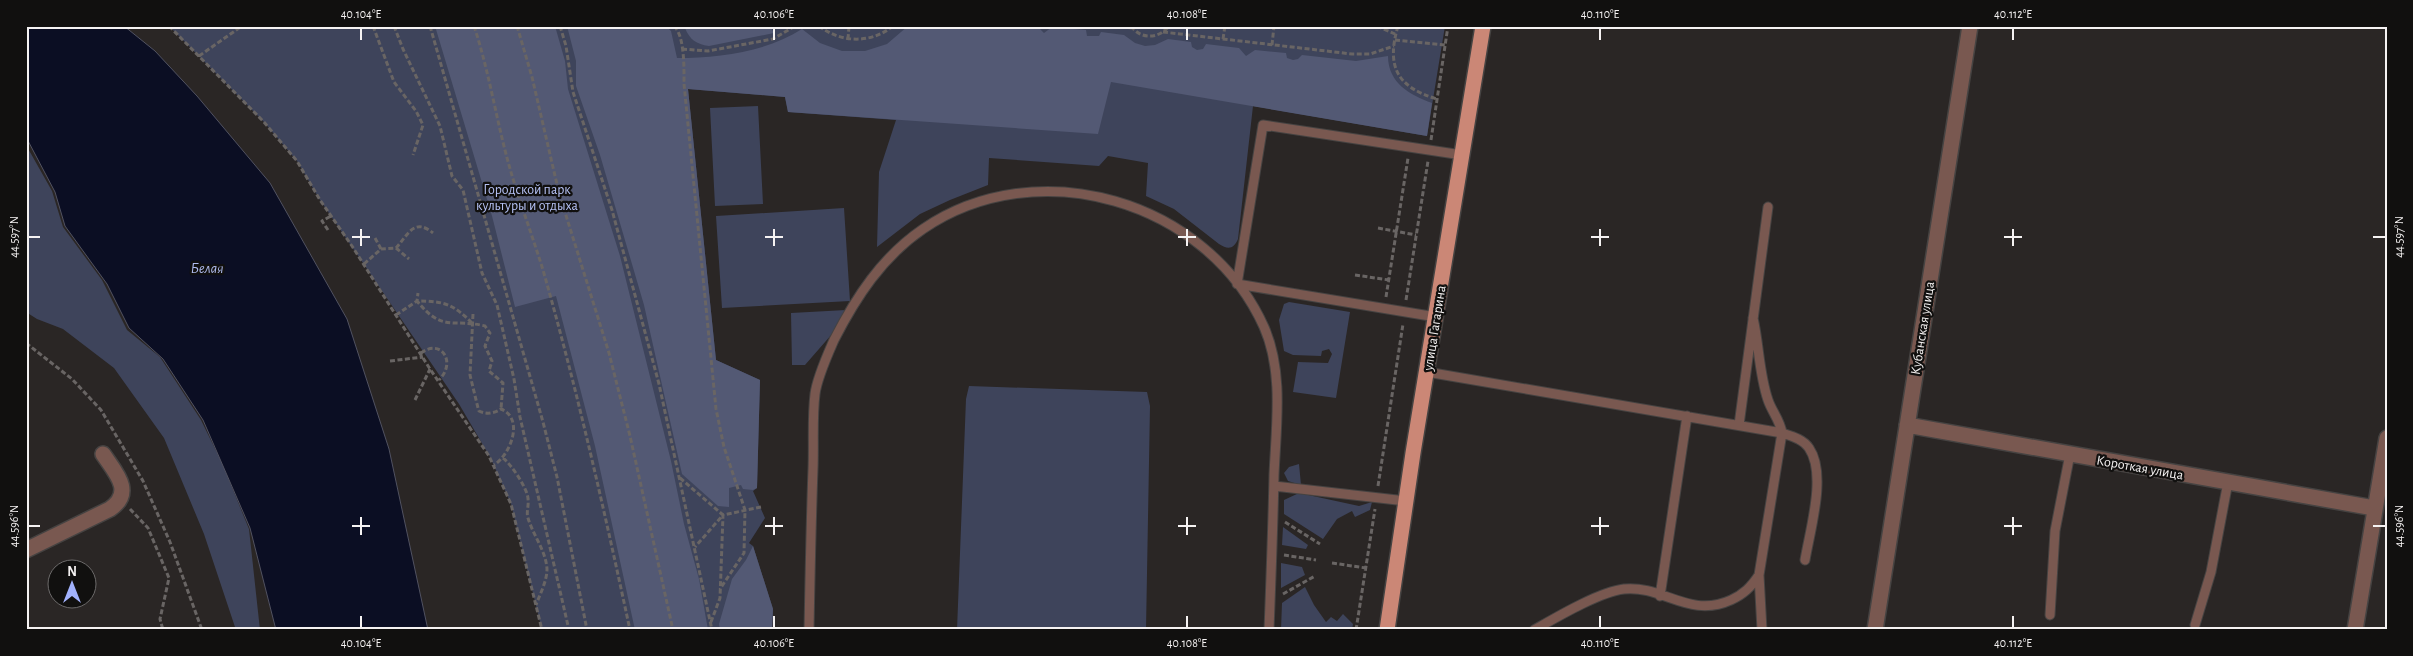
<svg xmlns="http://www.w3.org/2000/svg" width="2413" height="656" viewBox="0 0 2413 656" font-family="'Alegreya Sans',sans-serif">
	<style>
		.green { fill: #3e445b }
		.forest { fill: #535974 }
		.water { fill: #0b0e23; stroke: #515261 }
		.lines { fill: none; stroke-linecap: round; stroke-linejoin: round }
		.lane-casing { stroke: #464342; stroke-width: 11 }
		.street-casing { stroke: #464342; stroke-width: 18 }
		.primary-casing { stroke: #464342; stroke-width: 18 }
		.path { stroke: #696564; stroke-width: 3; stroke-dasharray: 5 2.5; stroke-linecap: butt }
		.lane { stroke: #795850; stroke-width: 9 }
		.street { stroke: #795850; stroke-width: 15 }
		.primary { stroke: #cb8776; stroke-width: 15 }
		.ticks { fill: none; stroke: #f5f2f2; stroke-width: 2 }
		.labels { text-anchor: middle; stroke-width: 4.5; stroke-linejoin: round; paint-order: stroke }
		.park-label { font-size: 14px; fill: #b5c1f4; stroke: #11100f }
		.street-label { font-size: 14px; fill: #f5f2f2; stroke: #11100f }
		.water-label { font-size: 15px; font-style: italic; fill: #afbbee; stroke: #11100f }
		.neatline { fill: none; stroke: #f5f2f2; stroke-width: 2 }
		.ticks-label { font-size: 12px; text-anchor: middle; fill: #f5f2f2 }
	</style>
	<rect width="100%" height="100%" fill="#2a2625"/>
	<path class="green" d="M 169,26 L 1445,26 L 1427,136 L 1253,106 L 1238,239 C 1234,249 1228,250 1219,244 L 1174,209 L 1146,196 L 1148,163 L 1108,156 L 1099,166 L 989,158 L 988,185 L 950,200 L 920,214 L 877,247 L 879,172 L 896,120 L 788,112 L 785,97 L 688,89 L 716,360 L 760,380 L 757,488 L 753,491 L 765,518 L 749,543 L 753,546 L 773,609 L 772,630 L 542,630 L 511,504 L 490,457 L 459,404 L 320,200 L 297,161 L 263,121 Z
		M 758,106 L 763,204 L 715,206 L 710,108 Z
		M 26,145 L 52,191 L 63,227 L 102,280 L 127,330 L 160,357 L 201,420 L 222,463 L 249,529 L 260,630 L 236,630 L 204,534 L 164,438 L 114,368 L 63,329 L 37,319 L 26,312 Z
		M 844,208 L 850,301 L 722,308 L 716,216 Z
		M 1289,302 L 1350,312 L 1336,398 L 1293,392 L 1298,362 L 1328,363 L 1332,354 L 1329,349 L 1322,351 L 1321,356 L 1293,355 L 1284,351 L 1279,320 L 1284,304 Z
		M 846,310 L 832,334 L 805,365 L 792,365 L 791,313 Z
		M 969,386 L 1147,392 L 1150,406 L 1146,630 L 957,630 L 966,399 Z
		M 1299,464 L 1301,485 L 1288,481 L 1284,473 L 1289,467 Z
		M 1299,493 L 1359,506 L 1372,502 L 1370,510 L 1355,517 L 1352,511 L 1337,519 L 1323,539 L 1284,514 L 1284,500 Z
		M 1283,527 L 1308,545 L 1306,549 L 1282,545 Z
		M 1281,563 L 1302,567 L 1305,575 L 1281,588 Z
		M 1305,587 L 1314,605 L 1326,622 L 1331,617 L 1337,621 L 1343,614 L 1353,624 L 1352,630 L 1281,630 L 1282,603 Z"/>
	<path class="forest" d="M 435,26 L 555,26 L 565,61 L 568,89 L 620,256 L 671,461 L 684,524 L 699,579 L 708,630 L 635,630 L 595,446 L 556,296 L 515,307 L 492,216 Z
		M 567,26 L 666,26 L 671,31 L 677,58 C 719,58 766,52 802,29 L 820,43 L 842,51 L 865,51 L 887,44 L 908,26 L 1037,26 L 1044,33 L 1052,27 L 1086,30 L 1087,36 L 1099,36 L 1101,32 L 1124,35 L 1135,43 L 1145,46 L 1155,45 L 1168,39 L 1191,42 L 1192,47 L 1197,50 L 1203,49 L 1206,44 L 1239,48 L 1246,56 L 1255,50 L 1286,53 L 1287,58 L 1293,60 L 1298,59 L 1302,55 L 1356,61 L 1388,56 C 1388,83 1410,95 1432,103 L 1427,136 L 1111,82 L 1098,134 L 788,112 L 785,97 L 688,89 L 716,360 L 760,380 L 757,488 L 753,490 L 743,489 L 741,485 L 729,488 L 729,507 L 718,506 L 682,474 L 644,305 L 600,155 L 576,86 L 576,61 Z
		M 686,26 L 770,26 L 774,33 L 709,46 C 696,44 690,40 685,28 Z
		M 753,546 L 773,609 L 772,630 L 720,630 L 719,624 L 732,579 L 746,560 Z"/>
	<path class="water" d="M 26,26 L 124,26 L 155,51 L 197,96 L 270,183 L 347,319 L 389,449 L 428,630 L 276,630 L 250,528 L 203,420 L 163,359 L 129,328 L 107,284 L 65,226 L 55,192 L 26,137 Z"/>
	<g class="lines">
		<g class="lane-casing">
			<path id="lane" d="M 1436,317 L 1237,284 L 1263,125 L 1462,155
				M 1753,318 C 1759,344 1759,374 1768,400 C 1772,412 1780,420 1782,433 C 1791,436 1803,439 1809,448 C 1827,474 1810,530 1805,560
				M 1427,372 L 1782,433 L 1759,575 L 1762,630
				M 1739,425 L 1768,207
				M 1274,486 L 1406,501
				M 1660,596 L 1687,416
				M 2050,615 L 2055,531 L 2070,454
				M 2195,625 L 2211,572 L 2228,482
				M 809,630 C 810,576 811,523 813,469 C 814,445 812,418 815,394 C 817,378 827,356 834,340 C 856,297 882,257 923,229 C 1037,151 1207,200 1264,327 C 1284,372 1276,427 1274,475 C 1273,526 1271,578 1269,630
				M 1534,630 C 1557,617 1599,592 1624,589 C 1663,585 1689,619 1731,600 C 1744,594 1751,587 1759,575"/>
		</g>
		<g class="street-casing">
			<path id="street" d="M 1907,425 L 2374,508
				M 26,550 L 110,509 C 135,492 115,472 103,454
				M 1875,630 L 1970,26
				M 2355,630 L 2387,438"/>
		</g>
		<g class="primary-casing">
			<path id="primary" d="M 1387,630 L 1413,453 L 1483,26"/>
		</g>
		<path class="path" d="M 169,26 L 263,121 L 297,161 L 320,200 L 352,246 L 430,369 L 489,456 L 511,504 L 542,630
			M 373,26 L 394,82 L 416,111 L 423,125 L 413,155
			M 394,26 L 403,49 L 440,126 L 452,176 L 463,190 L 482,273 L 497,305 L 514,379 L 520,417 L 569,630
			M 430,26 L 543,422 L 557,477 L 587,630
			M 474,26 C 488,68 495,112 506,154 C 516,193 531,231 543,270 C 577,389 604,509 630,630
			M 517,26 L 532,77 L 559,193 L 609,353 L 630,436 L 673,630
			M 560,26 L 566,46 L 573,92 L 612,210 L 659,384 L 712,630
			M 674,26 C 685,36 684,70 684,84 L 716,409 L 724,447 L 745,510 L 744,553 L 720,589
			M 819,26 C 841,43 871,44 893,26
			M 1113,26 L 1132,28
			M 1131,26 C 1141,40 1159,39 1169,26
			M 1377,26 L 1395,34
			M 1398,26 C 1386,67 1397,87 1437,99
			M 1163,32 L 1352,54 L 1370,54 L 1394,46
			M 848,39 L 849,26
			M 1223,39 L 1225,26
			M 1395,40 L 1445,45
			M 1272,45 L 1274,26
			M 682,49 L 708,51 L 773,39 L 795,26
			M 199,56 L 242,26
			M 1431,140 L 1448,26
			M 1378,228 L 1416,235
			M 328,230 L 322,221 L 331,216
			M 375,238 L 381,249
			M 396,248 L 409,259
			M 364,264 L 381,249 L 396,248 C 408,235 414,217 433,233
			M 1355,275 L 1389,280
			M 1386,297 L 1408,158
			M 1406,300 L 1428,161
			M 473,314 L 470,375 L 478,408 L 479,411 C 487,415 495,413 501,409 C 525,419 510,455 494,465
			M 396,315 L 417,301 L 418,293
			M 472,323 C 453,304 444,301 417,301 C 443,333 452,318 485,326 L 490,333 L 485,346 L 492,361 L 489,371 L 503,383 L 501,409
			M 26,343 L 72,379 L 101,410 L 143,481 L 170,542 L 202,630
			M 421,353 C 441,338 457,362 439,380
			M 390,361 L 423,357
			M 415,400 L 430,369
			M 503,458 C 511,464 528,489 528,499 C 529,506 526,512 528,518 C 533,535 546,551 547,569 C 547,581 540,594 536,605
			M 680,478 L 723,515 L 695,547
			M 1378,486 L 1403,324
			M 130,509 L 148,528 L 169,578 L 160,619 L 163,630
			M 1285,522 L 1320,544
			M 1284,555 L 1316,560
			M 1332,563 L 1366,568
			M 1283,594 L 1315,576
			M 711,622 L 720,598 L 723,515 L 761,507
			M 1356,630 L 1375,509"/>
		<use href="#lane" class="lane"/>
		<use href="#street" class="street"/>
		<use href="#primary" class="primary"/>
	</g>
	<path class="ticks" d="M 361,28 L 361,40M 774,28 L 774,40M 1187,28 L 1187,40M 1600,28 L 1600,40M 2013,28 L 2013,40M 361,229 L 361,246M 774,229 L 774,246M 1187,229 L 1187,246M 1600,229 L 1600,246M 2013,229 L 2013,246M 28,237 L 40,237M 352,237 L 370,237M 765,237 L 783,237M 1178,237 L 1196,237M 1591,237 L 1609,237M 2004,237 L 2022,237M 2373,237 L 2386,237M 361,517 L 361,535M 774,517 L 774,535M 1187,517 L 1187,535M 1600,517 L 1600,535M 2013,517 L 2013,535M 28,526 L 40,526M 352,526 L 370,526M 765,526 L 783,526M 1178,526 L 1196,526M 1591,526 L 1609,526M 2004,526 L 2022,526M 2373,526 L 2386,526M 361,616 L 361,628M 774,616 L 774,628M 1187,616 L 1187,628M 1600,616 L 1600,628M 2013,616 L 2013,628"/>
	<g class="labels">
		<g class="park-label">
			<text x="527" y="194">Городской парк<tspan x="527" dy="16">культуры и отдыха</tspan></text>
		</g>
		<g class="street-label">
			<text transform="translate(1434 328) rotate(-81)" y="5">улица Гагарина</text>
			<text transform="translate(1922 328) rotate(-81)" y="5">Кубанская улица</text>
			<text transform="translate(2140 467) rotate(10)" y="5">Короткая улица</text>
		</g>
		<g class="water-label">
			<text x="207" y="273">Белая</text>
		</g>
	</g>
	<rect width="2413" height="656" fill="none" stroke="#11100f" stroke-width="55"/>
	<g transform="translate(72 584)"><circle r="24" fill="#11100f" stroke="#6c6a6a"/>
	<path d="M0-4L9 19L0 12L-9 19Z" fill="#a2b2fd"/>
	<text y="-8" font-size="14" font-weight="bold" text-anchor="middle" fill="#f5f2f2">N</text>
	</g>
	<rect x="28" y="28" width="2358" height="600" class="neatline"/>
	<g class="ticks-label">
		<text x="361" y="18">40.104°E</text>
		<text x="774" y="18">40.106°E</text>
		<text x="1187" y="18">40.108°E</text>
		<text x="1600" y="18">40.110°E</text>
		<text x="2013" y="18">40.112°E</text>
		<text transform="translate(14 237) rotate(-90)" y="4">44.597°N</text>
		<text transform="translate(2399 237) rotate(-90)" y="4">44.597°N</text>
		<text transform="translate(14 526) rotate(-90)" y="4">44.596°N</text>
		<text transform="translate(2399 526) rotate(-90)" y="4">44.596°N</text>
		<text x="361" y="647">40.104°E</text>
		<text x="774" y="647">40.106°E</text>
		<text x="1187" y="647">40.108°E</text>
		<text x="1600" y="647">40.110°E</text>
		<text x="2013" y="647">40.112°E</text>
	</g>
</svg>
